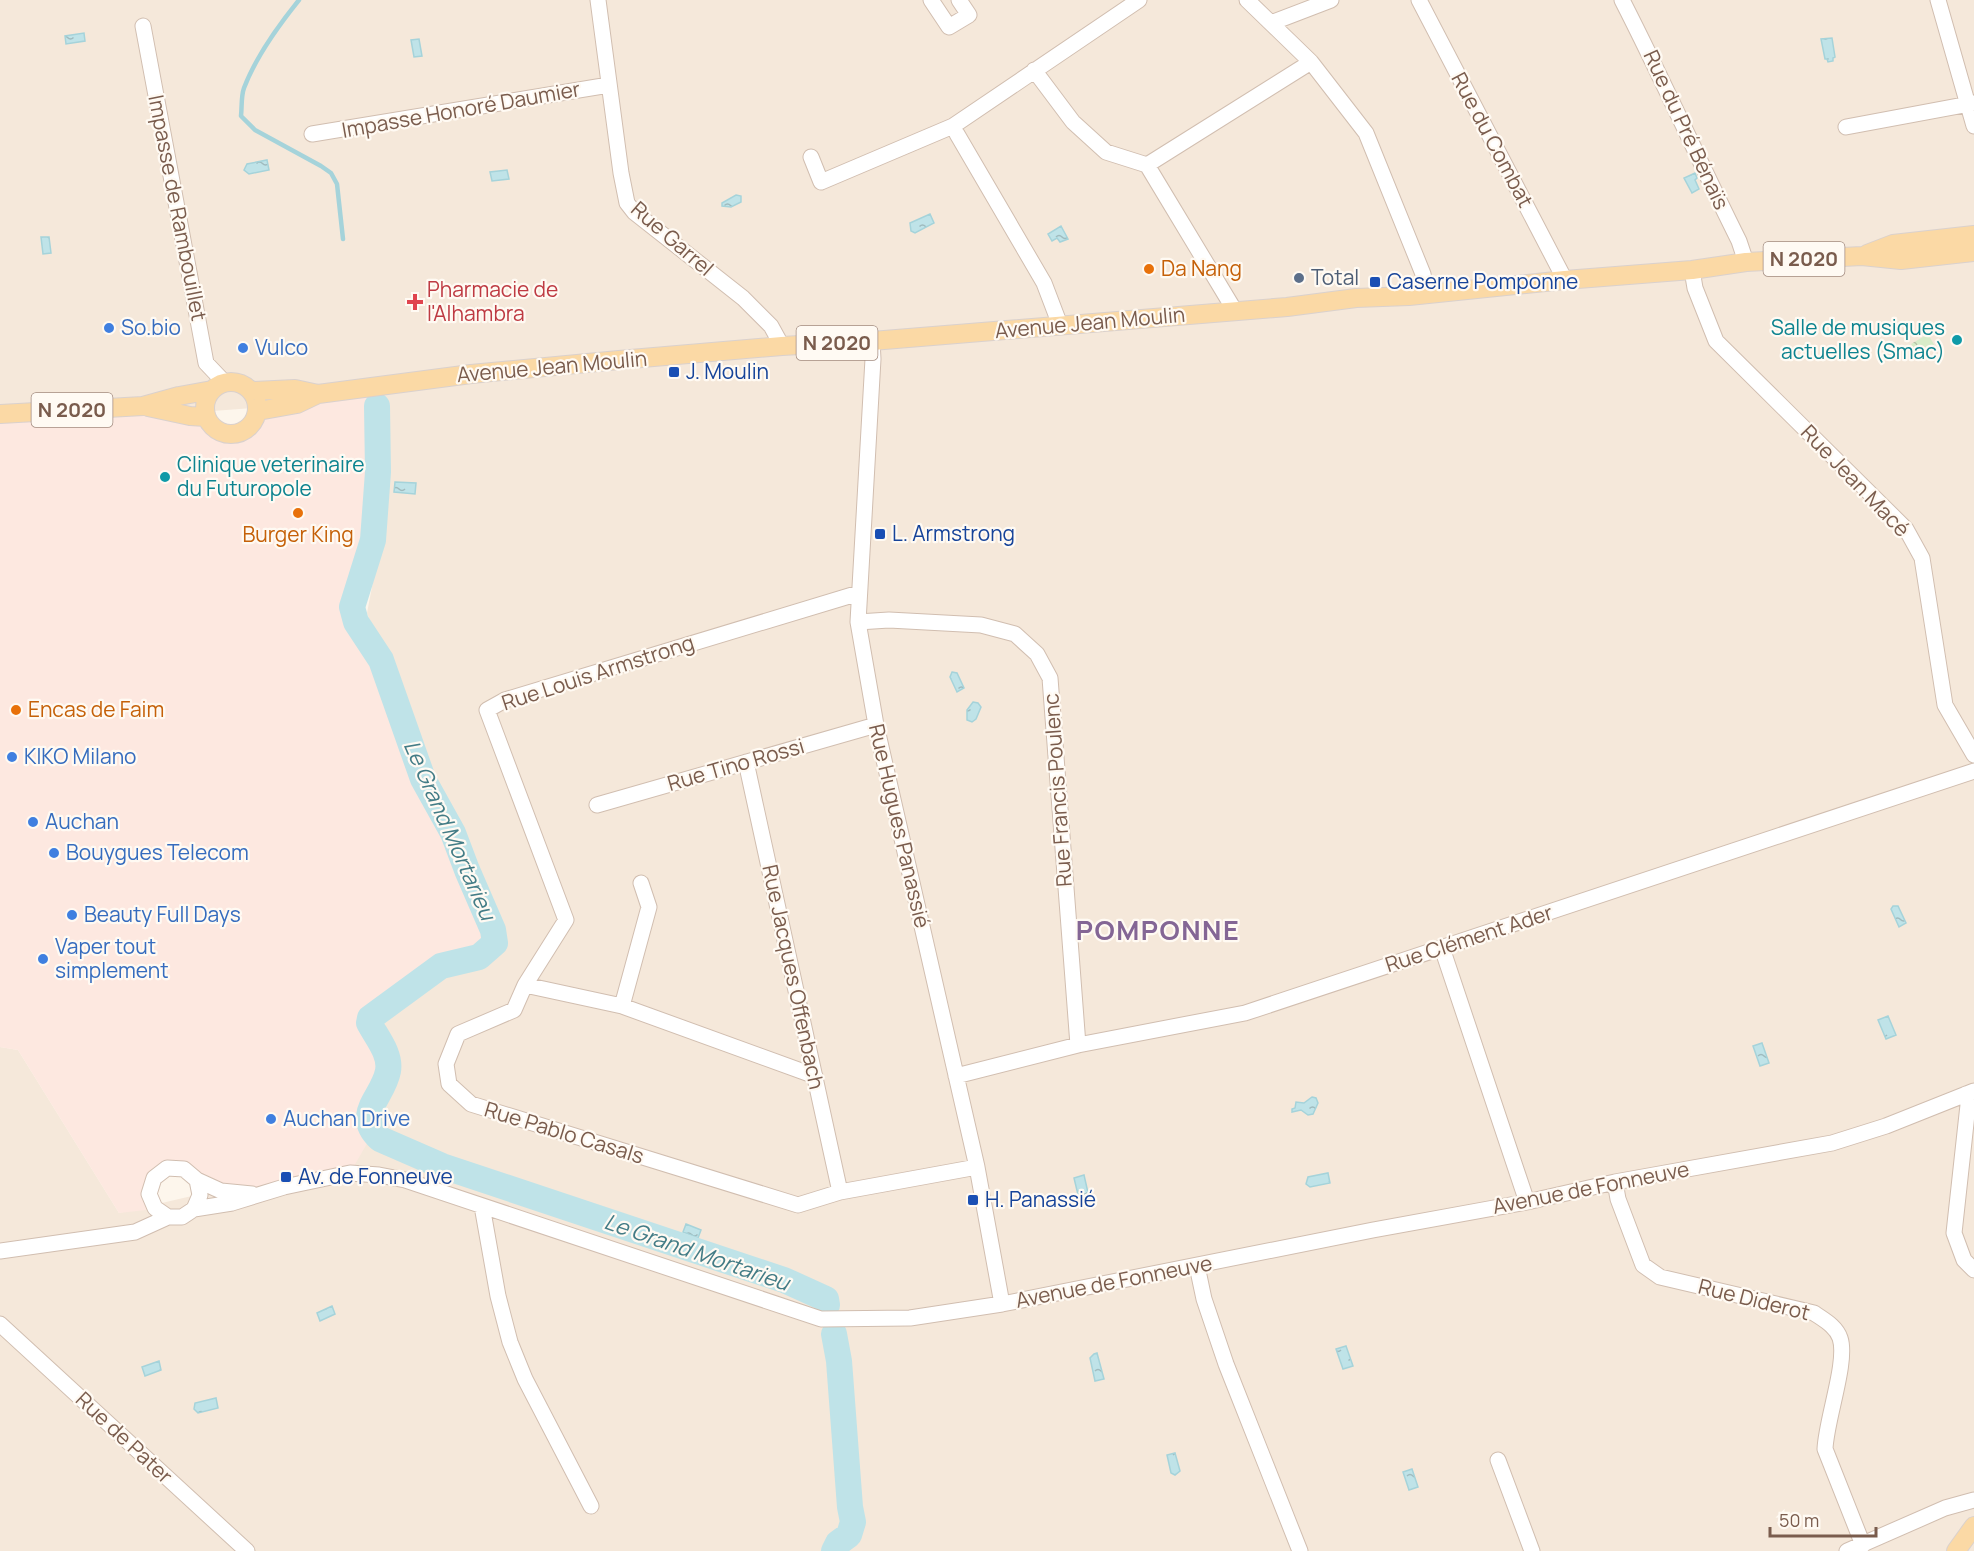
<svg xmlns="http://www.w3.org/2000/svg" width="1974" height="1551" viewBox="0 0 1974 1551" font-family="Manrope,sans-serif">
	<style>
		.residential { fill: #f5e8da }
		.commercial { fill: #fde8e0 }
		.park { fill: url(#park-crowns) }
		.water { fill: url(#water-ripples); stroke: #a5d3da; stroke-width: 1.5 }
		.lines { fill: none; stroke-linecap: round; stroke-linejoin: round }
		.stream { stroke: #a5d3da; stroke-width: 4.5 }
		.river { stroke: #bfe3e8; stroke-width: 26 }
		.minor-casing { stroke: #d1beb0; stroke-width: 17 }
		.major-casing { stroke: #dad1cd; stroke-width: 20 }
		.minor { stroke: #fff; stroke-width: 15 }
		.major { stroke: #fbd9a5; stroke-width: 18 }
		.food-dot { fill: #e8710a; stroke: #fffaf3; stroke-width: 2 }
		.service-dot { fill: #5c6f8a; stroke: #fffaf3; stroke-width: 2 }
		.transit-dot { fill: #1a4fb4; stroke: #fffaf3; stroke-width: 2 }
		.health-dot { fill: #e0444e; stroke: #fffaf3; stroke-width: 2 }
		.shop-dot { fill: #3f7fe0; stroke: #fffaf3; stroke-width: 2 }
		.culture-dot { fill: #0f9aa8; stroke: #fffaf3; stroke-width: 2 }
		.labels { text-anchor: middle; stroke-width: 4.5; stroke-linejoin: round; paint-order: stroke }
		.shield { fill: #fffaf3; stroke: #a28b7f; stroke-width: 1.5 }
		.shield-label { font-size: 20px; font-weight: bold; fill: #7a5c4d }
		.street-label { font-size: 21px; fill: #7a5c4d; stroke: #fffaf3 }
		.food-label { font-size: 21px; fill: #c56008; stroke: #fffaf3; text-anchor: start }
		.service-label { font-size: 21px; fill: #4e5e75; stroke: #fffaf3; text-anchor: start }
		.transit-label { font-size: 21px; fill: #164399; stroke: #fffaf3; text-anchor: start }
		.health-label { font-size: 21px; fill: #be3a42; stroke: #fffaf3; text-anchor: start }
		.shop-label { font-size: 21px; fill: #366cbe; stroke: #fffaf3; text-anchor: start }
		.culture-label { font-size: 21px; fill: #0d838f; stroke: #fffaf3; text-anchor: end }
		.water-label { font-size: 22px; font-style: italic; fill: #437c86; stroke: #fffaf3 }
		.district-label { font-size: 27px; font-weight: bold; letter-spacing: 1.5px; fill: #846695; stroke: #fffaf3 }
	</style>
	<defs>
		<pattern id="park-crowns" width="20" height="18" patternUnits="userSpaceOnUse" patternTransform="scale(1.5)"><rect width="20" height="18" fill="#d8ecc9"/><path d="M2 6a3 3 0 1 1 6 0M12 15a3 3 0 1 1 6 0" fill="none" stroke="#b4c2a5"/></pattern>
		<pattern id="water-ripples" width="26" height="14" patternUnits="userSpaceOnUse" patternTransform="scale(1.5)"><rect width="26" height="14" fill="#bfe3e8"/><path d="M2 4q2-2 4 0t4 0M15 11q2-2 4 0t4 0" fill="none" stroke="#a0bbbe"/></pattern>
	</defs>
	<rect width="100%" height="100%" fill="#fdf6ec"/>
	<path class="residential" d="M 0,0 L 1974,0 L 1974,1551 L 0,1551 L 0,1047 L 18,1050 L 119,1213 L 354,1158 L 374,1127 L 393,1072 L 378,1022 L 445,970 L 491,960 L 501,932 L 453,825 L 419,766 L 367,613 L 385,519 L 384,398 L 0,427 Z"/>
	<path class="commercial" d="M 376,386 L 378,472 L 373,540 L 352,608 L 356,622 L 381,660 L 423,778 L 438,802 L 457,842 L 493,930 L 495,943 L 479,957 L 441,967 L 374,1013 L 370,1018 L 369,1024 L 387,1055 L 388,1071 L 370,1111 L 368,1124 L 373,1133 L 350,1173 L 261,1195 L 168,1168 L 149,1194 L 146,1210 L 119,1213 L 18,1050 L 0,1047 L 0,414 L 143,406 L 209,423 L 223,434 L 231,435 L 245,431 L 256,418 Z"/>
	<path class="park" d="M 1928,334 L 1936,348 L 1920,358 L 1911,344 Z"/>
	<path class="water" d="M 84,33 L 85,41 L 66,44 L 65,36 Z
		M 1832,38 L 1835,57 L 1833,58 L 1833,61 L 1828,62 L 1827,59 L 1825,59 L 1821,39 Z
		M 419,39 L 422,56 L 414,57 L 411,40 Z
		M 267,160 L 269,170 L 249,174 L 244,170 L 247,164 Z
		M 507,170 L 509,179 L 492,181 L 490,172 Z
		M 1695,173 L 1697,178 L 1695,180 L 1699,189 L 1692,193 L 1684,178 Z
		M 736,195 L 741,196 L 741,202 L 731,207 L 722,206 L 722,203 Z
		M 930,214 L 934,223 L 915,233 L 911,231 L 910,223 Z
		M 1061,226 L 1068,239 L 1060,242 L 1057,238 L 1052,241 L 1048,234 Z
		M 41,237 L 49,237 L 51,253 L 43,254 Z
		M 395,482 L 416,483 L 415,494 L 394,492 Z
		M 952,672 L 957,673 L 964,688 L 957,692 L 950,677 Z
		M 973,702 L 978,703 L 981,707 L 976,719 L 972,722 L 967,720 L 967,710 Z
		M 1893,906 L 1898,906 L 1906,923 L 1899,927 L 1891,909 Z
		M 1888,1016 L 1896,1035 L 1886,1039 L 1878,1020 Z
		M 1762,1043 L 1769,1063 L 1760,1066 L 1753,1046 Z
		M 1312,1097 L 1316,1098 L 1318,1103 L 1313,1114 L 1308,1115 L 1301,1110 L 1292,1112 L 1292,1109 L 1295,1108 L 1296,1102 L 1304,1103 Z
		M 1328,1173 L 1330,1183 L 1310,1187 L 1306,1184 L 1308,1177 Z
		M 1084,1175 L 1089,1197 L 1084,1202 L 1079,1199 L 1074,1178 Z
		M 686,1224 L 701,1230 L 698,1238 L 683,1232 Z
		M 332,1306 L 335,1314 L 320,1321 L 317,1313 Z
		M 1346,1346 L 1353,1366 L 1343,1369 L 1336,1349 Z
		M 1097,1353 L 1104,1379 L 1095,1381 L 1090,1358 L 1094,1354 Z
		M 159,1361 L 161,1370 L 145,1376 L 142,1367 Z
		M 216,1398 L 218,1408 L 198,1413 L 194,1409 L 195,1403 Z
		M 1175,1453 L 1180,1471 L 1175,1475 L 1171,1473 L 1167,1455 Z
		M 1412,1469 L 1418,1487 L 1409,1490 L 1403,1472 Z"/>
	<g class="lines">
		<path class="stream" d="M 299,0 C 278,26 256,56 244,88 C 241,96 242,107 241,116 L 255,130 L 321,166 L 331,173 L 337,184 L 343,239"/>
		<path class="river" d="M 377,406 L 378,472 L 373,540 L 352,607 L 356,622 L 381,660 L 423,779 L 453,833 L 467,870 L 493,930 L 495,943 L 479,957 L 441,966 L 370,1018 L 369,1023 C 377,1038 391,1054 388,1071 C 383,1098 353,1114 380,1139 L 442,1166 L 784,1280 L 826,1299 L 827,1305
			M 834,1551 L 838,1543 L 849,1535 L 853,1522 L 850,1507 L 839,1361 L 834,1334"/>
		<g class="minor-casing">
			<path id="minor" d="M 598,0 L 621,173 L 627,203 L 634,212 L 743,298 L 771,326 L 782,346
				M 931,0 L 949,27 L 969,15 L 959,0
				M 1247,0 L 1311,62 L 1366,133 L 1423,274 L 1427,294
				M 1419,0 L 1565,280
				M 1622,0 C 1663,80 1699,161 1739,241 L 1746,262
				M 1938,0 L 1974,126
				M 1271,23 L 1331,0
				M 143,26 L 206,363 L 225,383
				M 1034,70 L 1073,122 L 1106,152 L 1147,165 L 1235,311
				M 1846,127 L 1974,103
				M 312,134 L 609,85
				M 957,134 L 1044,283 L 1060,325
				M 811,157 L 821,182 L 953,126 L 1139,0
				M 1147,165 L 1311,62
				M 1692,270 L 1695,288 L 1716,341 L 1906,529 L 1922,558 L 1945,705 L 1974,755
				M 872,341 L 873,359 L 858,622 L 876,725 L 977,1167 L 1002,1304
				M 858,622 L 889,620 L 981,625 L 1015,634 L 1037,654 L 1050,678 L 1078,1045
				M 746,762 L 840,1192
				M 597,805 L 876,725
				M 1442,948 L 1527,1202
				M 525,985 L 566,920 L 487,710 L 505,700 L 859,593
				M 622,1006 L 649,907 L 641,883
				M 815,1076 L 622,1006 L 525,985 L 514,1010 L 458,1034 L 446,1064 L 449,1084 L 471,1104 L 798,1205 L 840,1192 L 977,1167
				M 956,1076 L 1078,1045 L 1245,1013 L 1974,771
				M 1966,1094 L 1968,1105 L 1954,1233 L 1964,1260 L 1974,1270
				M 197,1180 L 221,1191 L 252,1194
				M 1615,1182 L 1618,1199 L 1643,1265 L 1660,1277 L 1814,1313 C 1824,1320 1836,1326 1840,1338 C 1848,1361 1826,1420 1825,1449 L 1863,1545
				M 482,1206 L 498,1296 L 510,1342 L 525,1379 L 591,1506
				M 194,1209 L 232,1203 L 284,1187 L 350,1173 L 379,1175 L 405,1180 L 821,1319 L 910,1318 L 1002,1304 L 1373,1230 L 1527,1202 L 1615,1182 L 1832,1143 L 1886,1126 L 1974,1091
				M 0,1251 L 135,1232 L 168,1217 L 182,1217 L 194,1209 L 200,1195 L 197,1180 L 184,1169 L 167,1168 L 154,1178 L 149,1194 L 155,1208 L 168,1217
				M 1197,1266 L 1204,1299 L 1226,1364 L 1300,1551
				M 0,1324 L 247,1551
				M 1498,1460 L 1532,1551
				M 1847,1551 L 1945,1508 L 1974,1500"/>
		</g>
		<g class="major-casing">
			<path id="major" d="M 1867,254 L 1893,244 L 1974,235
				M205 408a26 26 0 1 1 52 0a26 26 0 1 1-52 0Z
				M 252,391 L 295,389 L 318,394 L 471,374 L 619,360 L 782,346 L 872,341 L 1287,307 L 1356,298 L 1409,296 L 1565,280 L 1692,270 L 1746,262 L 1862,256 L 1901,260 L 1974,252
				M 148,407 L 190,416 L 206,417
				M 258,411 L 297,404 L 318,394
				M 0,414 L 143,406 L 179,396 L 212,390
				M 1956,1551 L 1974,1526"/>
		</g>
		<use href="#minor" class="minor"/>
		<use href="#major" class="major"/>
	</g>
	<g class="food-dot">
		<circle cx="1149" cy="269" r="6"/>
		<circle cx="298" cy="513" r="6"/>
		<circle cx="16" cy="710" r="6"/>
	</g>
	<circle class="service-dot" cx="1299" cy="278" r="6"/>
	<g class="transit-dot">
		<rect x="1369" y="276" width="12" height="12" rx="3"/>
		<rect x="668" y="366" width="12" height="12" rx="3"/>
		<rect x="874" y="528" width="12" height="12" rx="3"/>
		<rect x="280" y="1171" width="12" height="12" rx="3"/>
		<rect x="967" y="1194" width="12" height="12" rx="3"/>
	</g>
	<path class="health-dot" d="M412 293h6v6h6v6h-6v6h-6v-6h-6v-6h6z"/>
	<g class="shop-dot">
		<circle cx="109" cy="328" r="6"/>
		<circle cx="243" cy="348" r="6"/>
		<circle cx="12" cy="757" r="6"/>
		<circle cx="33" cy="822" r="6"/>
		<circle cx="54" cy="853" r="6"/>
		<circle cx="72" cy="915" r="6"/>
		<circle cx="43" cy="959" r="6"/>
		<circle cx="271" cy="1119" r="6"/>
	</g>
	<g class="culture-dot">
		<circle cx="1957" cy="340" r="6"/>
		<circle cx="165" cy="477" r="6"/>
	</g>
	<g class="labels">
		<g class="shield">
			<rect x="1763.5" y="242" width="81" height="34" rx="4.5"/>
			<rect x="796.5" y="326" width="81" height="34" rx="4.5"/>
			<rect x="31.5" y="393" width="81" height="34" rx="4.5"/>
		</g>
		<g class="shield-label">
			<text x="1804" y="266">N 2020</text>
			<text x="837" y="350">N 2020</text>
			<text x="72" y="417">N 2020</text>
		</g>
		<g class="street-label">
			<text transform="translate(461 110) rotate(-10)" y="7">Impasse Honoré Daumier</text>
			<text transform="translate(1686 130) rotate(65)" y="7">Rue du Pré Bénaïs</text>
			<text transform="translate(1492 140) rotate(62)" y="7">Rue du Combat</text>
			<text transform="translate(177 208) rotate(79)" y="7">Impasse de Rambouillet</text>
			<text transform="translate(672 239) rotate(41)" y="7">Rue Garrel</text>
			<text transform="translate(1090 323) rotate(-5)" y="7">Avenue Jean Moulin</text>
			<text transform="translate(552 367) rotate(-5)" y="7">Avenue Jean Moulin</text>
			<text transform="translate(1855 481) rotate(46)" y="7">Rue Jean Macé</text>
			<text transform="translate(598 673) rotate(-18)" y="7">Rue Louis Armstrong</text>
			<text transform="translate(736 765) rotate(-16)" y="7">Rue Tino Rossi</text>
			<text transform="translate(1058 790) rotate(-94)" y="7">Rue Francis Poulenc</text>
			<text transform="translate(899 826) rotate(77)" y="7">Rue Hugues Panassié</text>
			<text transform="translate(1469 939) rotate(-18)" y="7">Rue Clément Ader</text>
			<text transform="translate(793 977) rotate(78)" y="7">Rue Jacques Offenbach</text>
			<text transform="translate(564 1133) rotate(17)" y="7">Rue Pablo Casals</text>
			<text transform="translate(1591 1188) rotate(-11)" y="7">Avenue de Fonneuve</text>
			<text transform="translate(1114 1282) rotate(-11)" y="7">Avenue de Fonneuve</text>
			<text transform="translate(1754 1300) rotate(14)" y="7">Rue Diderot</text>
			<text transform="translate(124 1438) rotate(43)" y="7">Rue de Pater</text>
		</g>
		<g class="food-label">
			<text x="1161" y="276">Da Nang</text>
			<text x="298" y="542" text-anchor="middle">Burger King</text>
			<text x="28" y="717">Encas de Faim</text>
		</g>
		<g class="service-label">
			<text x="1311" y="285">Total</text>
		</g>
		<g class="transit-label">
			<text x="1387" y="289">Caserne Pomponne</text>
			<text x="686" y="379">J. Moulin</text>
			<text x="892" y="541">L. Armstrong</text>
			<text x="298" y="1184">Av. de Fonneuve</text>
			<text x="985" y="1207">H. Panassié</text>
		</g>
		<g class="health-label">
			<text x="427" y="297">Pharmacie de<tspan x="427" dy="24">l'Alhambra</tspan></text>
		</g>
		<g class="shop-label">
			<text x="121" y="335">So.bio</text>
			<text x="255" y="355">Vulco</text>
			<text x="24" y="764">KIKO Milano</text>
			<text x="45" y="829">Auchan</text>
			<text x="66" y="860">Bouygues Telecom</text>
			<text x="84" y="922">Beauty Full Days</text>
			<text x="55" y="954">Vaper tout<tspan x="55" dy="24">simplement</tspan></text>
			<text x="283" y="1126">Auchan Drive</text>
		</g>
		<g class="culture-label">
			<text x="1945" y="335">Salle de musiques<tspan x="1945" dy="24">actuelles (Smac)</tspan></text>
			<text x="177" y="472" text-anchor="start">Clinique veterinaire<tspan x="177" dy="24">du Futuropole</tspan></text>
		</g>
		<g class="water-label">
			<text transform="translate(450 830) rotate(66)" y="8">Le Grand Mortarieu</text>
			<text transform="translate(697 1252) rotate(19)" y="8">Le Grand Mortarieu</text>
		</g>
		<g class="district-label">
			<text x="1158" y="940">POMPONNE</text>
		</g>
	</g>
	<path d="M1770 1527v9h106v-9" fill="none" stroke="#7a5c4d" stroke-width="3"/>
	<text x="1779" y="1527" font-size="18" fill="#7a5c4d" stroke="#fffaf3" stroke-width="4.5" paint-order="stroke">50 m</text>
</svg>
